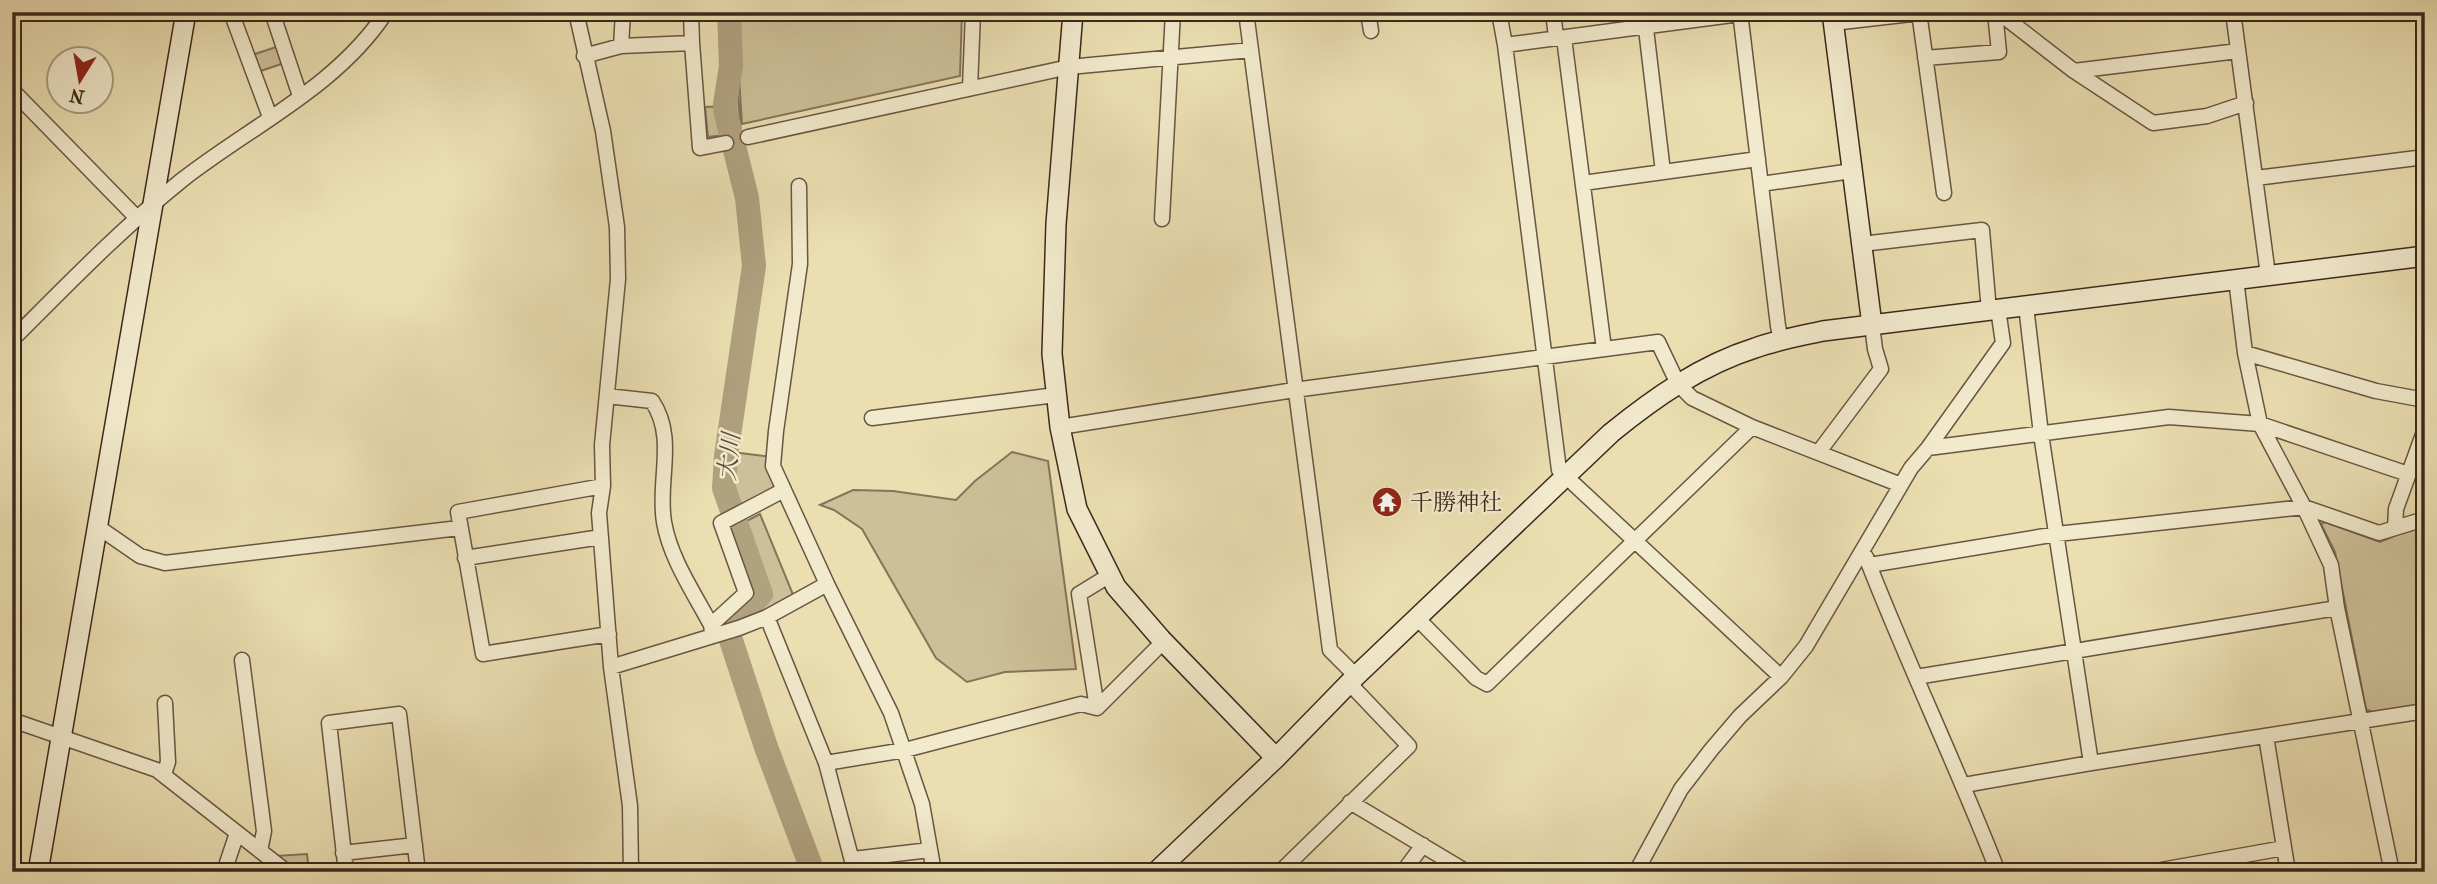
<svg xmlns="http://www.w3.org/2000/svg" width="2437" height="884" viewBox="0 0 2437 884" font-family="'IM FELL French Canon','Noto Serif JP',serif">
	<style>
		.green { fill: #cdc098; stroke: #84745a; stroke-width: 2 }
		.lines { fill: none; stroke-linecap: round; stroke-linejoin: round }
		.river { stroke: #b0a17f; stroke-width: 24 }
		.street-casing { stroke: #685642; stroke-width: 17 }
		.secondary-casing { stroke: #3c281c; stroke-width: 22 }
		.street { stroke: #f2eacd; stroke-width: 14 }
		.secondary { stroke: #f2eacd; stroke-width: 19 }
		.labels { text-anchor: middle; stroke-width: 5; stroke-linejoin: round; paint-order: stroke }
		.poi-label { font-size: 23px; fill: #3c281c; stroke: #f2eacd; text-anchor: start }
		.water-label { font-size: 24px; font-style: italic; fill: #5f4c3a; stroke: #f2eacd }
	</style>
	<rect width="100%" height="100%" fill="#ebdfb2"/>
	<filter id="stains"><feTurbulence type="fractalNoise" baseFrequency=".00286" numOctaves="4"/><feColorMatrix values="0 0 0 0 .2 0 0 0 0 .09 0 0 0 0 .02 0 0 0 .5 -.17"/></filter>
	<radialGradient id="worn" r=".72"><stop offset=".6" stop-color="#630" stop-opacity="0"/><stop offset="1" stop-color="#630" stop-opacity=".3"/></radialGradient>
	<path class="green" d="M 735,12 L 962,12 L 960,76 L 742,124 Z
		M 279,46 L 284,63 L 258,72 L 252,55 Z
		M 738,95 L 741,133 L 708,137 L 705,107 L 730,106 Z
		M 732,452 L 771,457 L 782,489 L 737,511 L 728,488 Z
		M 1012,452 L 1048,461 L 1076,669 L 1005,672 L 967,682 L 936,658 L 862,529 L 834,510 L 820,505 L 853,490 L 893,491 L 956,500 L 975,481 Z
		M 760,514 L 794,597 L 747,618 L 765,596 L 741,524 Z
		M 2325,522 L 2380,542 L 2416,527 L 2425,537 L 2425,704 L 2372,712 L 2366,709 L 2335,552 L 2321,524 Z
		M 307,854 L 309,872 L 296,872 L 275,856 Z"/>
	<g class="lines">
		<path class="river" d="M 729,12 L 731,66 L 725,104 L 726,114 L 747,198 L 754,266 L 726,456 L 724,488 L 761,594 L 743,613 L 728,623 L 728,631 L 766,747 L 813,872"/>
		<g class="street-casing">
			<path id="street" d="M 231,12 L 270,117
				M 272,12 L 300,96
				M 576,12 L 603,131 L 617,227 L 618,279 L 602,445 L 603,486 L 599,513 L 611,667 L 630,806 L 631,872
				M 691,12 L 692,43
				M 1246,12 L 1330,650 L 1356,676
				M 1368,12 L 1371,31
				M 1499,12 L 1505,45 L 1559,470 L 1781,677
				M 1553,12 L 1556,37
				M 1644,12 L 1663,172
				M 1740,12 L 1778,326 L 1781,340
				M 1919,12 L 1944,193
				M 1998,12 L 2074,71 L 2153,123 L 2207,116 L 2246,103
				M 2233,12 L 2268,275
				M 1833,23 L 1920,13
				M 1564,38 L 1604,349
				M 1505,45 L 1740,14
				M 621,46 L 623,12
				M 584,56 L 621,46 L 692,43 L 700,148 L 726,143
				M 1925,58 L 1999,52 L 1995,12
				M 2074,71 L 2238,51
				M 970,88 L 973,12
				M 12,90 L 137,218
				M 748,137 L 1069,67 L 1251,50
				M 2256,178 L 2425,157
				M 1583,183 L 1758,159
				M 1761,184 L 1852,171
				M 799,186 L 800,264 L 776,431 L 773,466 L 827,584 L 891,713 L 922,804 L 934,872
				M 1162,219 L 1173,12
				M 1862,244 L 1982,230 L 1989,311
				M 2236,279 L 2245,353 L 2260,424 L 2304,507 L 2331,565 L 2337,608 L 2392,872
				M 2026,306 L 2041,434 L 2091,763
				M 12,340 C 67,285 121,229 182,180 C 251,126 338,86 386,12
				M 2245,353 L 2376,391 L 2425,400
				M 607,396 L 652,401 C 677,438 657,481 664,522 C 670,558 694,593 711,625
				M 872,418 L 1056,395
				M 1060,427 L 1294,390 L 1658,342 L 1678,384 L 1692,398 L 1752,427
				M 1928,448 L 2169,417 L 2260,424 L 2408,474
				M 1818,453 L 1881,369 L 1875,349 L 1872,325
				M 603,486 L 458,512 L 483,654 L 609,634
				M 98,527 L 140,556 L 165,563 L 459,528
				M 2395,528 L 2396,509 L 2425,429
				M 1866,557 C 1907,663 1957,766 1998,872
				M 465,558 L 601,537
				M 1870,565 L 2057,534 L 2304,507 L 2379,533 L 2418,521 L 2425,529
				M 767,617 L 826,763 L 855,872
				M 1417,618 L 1476,678 L 1487,684 L 1752,427 L 1901,485
				M 712,632 L 711,625 L 746,593 L 721,523 L 784,490
				M 242,660 L 264,831 L 260,851
				M 611,667 L 739,628 L 767,617 L 827,584
				M 1916,677 L 2337,608
				M 1097,708 L 1079,594 L 1110,575
				M 12,720 L 157,770 L 287,872
				M 2266,736 L 2288,872
				M 826,763 L 905,750 L 1081,704 L 1097,708 L 1164,641
				M 164,774 L 168,762 L 165,703
				M 1964,785 L 2091,763 L 2425,711
				M 1350,802 L 1467,872
				M 343,853 L 415,845
				M 853,859 L 930,850
				M 224,872 L 237,833
				M 346,872 L 329,723 L 399,714 L 418,872
				M 1280,872 L 1409,746 L 1349,683
				M 1403,872 L 1423,845
				M 1636,872 L 1681,789 L 1711,750 L 1740,716 L 1781,677 L 1806,646 L 1911,468 L 1928,448 L 2003,343 L 1998,309
				M 2150,872 L 2284,848"/>
		</g>
		<g class="secondary-casing">
			<path id="secondary" d="M 1073,12 L 1056,224 L 1052,354 L 1060,427 L 1077,509 L 1116,587 L 1161,639 L 1276,758 L 1156,872
				M 1832,12 L 1872,325
				M 1276,758 L 1356,676 L 1611,433 C 1654,398 1701,365 1755,348 C 1777,340 1800,336 1823,331 L 2425,256
				M 38,872 L 186,12"/>
		</g>
		<use href="#street" class="street"/>
		<use href="#secondary" class="secondary"/>
	</g>
	<defs>
		<g id="temple-disc" transform="scale(1.575)"><circle r="9.5" fill="#8f2418" stroke="#f2eacd"/><path d="M0-6L5-2H3V0L6.5 2.5H4V6H1.5V3h-3V6H-4V2.5H-6.5L-3 0V-2H-5Z" fill="#fff"/></g>
	</defs>
	<g fill-rule="evenodd">
		<use href="#temple-disc" x="1387" y="502"/>
	</g>
	<g class="labels">
		<g class="poi-label">
			<text x="1410" y="510">千勝神社</text>
		</g>
		<g class="water-label">
			<text transform="translate(729 457) rotate(-84)" y="8">大川</text>
		</g>
	</g>
	<rect width="2437" height="884" fill="none" stroke="#ebdfb2" stroke-width="42"/>
	<rect x="14" y="14" width="2409" height="856" fill="none" stroke="#3c281c" stroke-width="3.5"/>
	<rect x="21" y="21" width="2395" height="842" fill="none" stroke="#3c281c" stroke-width="2"/>
	<g transform="translate(80 80) rotate(191)"><circle r="33" fill="#f2eacd" stroke="#a99c86" stroke-width="2"/>
	<path d="M0-5L12 26L0 18L-12 26Z" fill="#8f2418"/>
	<text y="-10" font-size="19" font-weight="bold" text-anchor="middle" fill="#3c281c">N</text>
	</g>
	<rect width="100%" height="100%" filter="url(#stains)"/>
	<rect width="100%" height="100%" fill="url(#worn)"/>
</svg>
